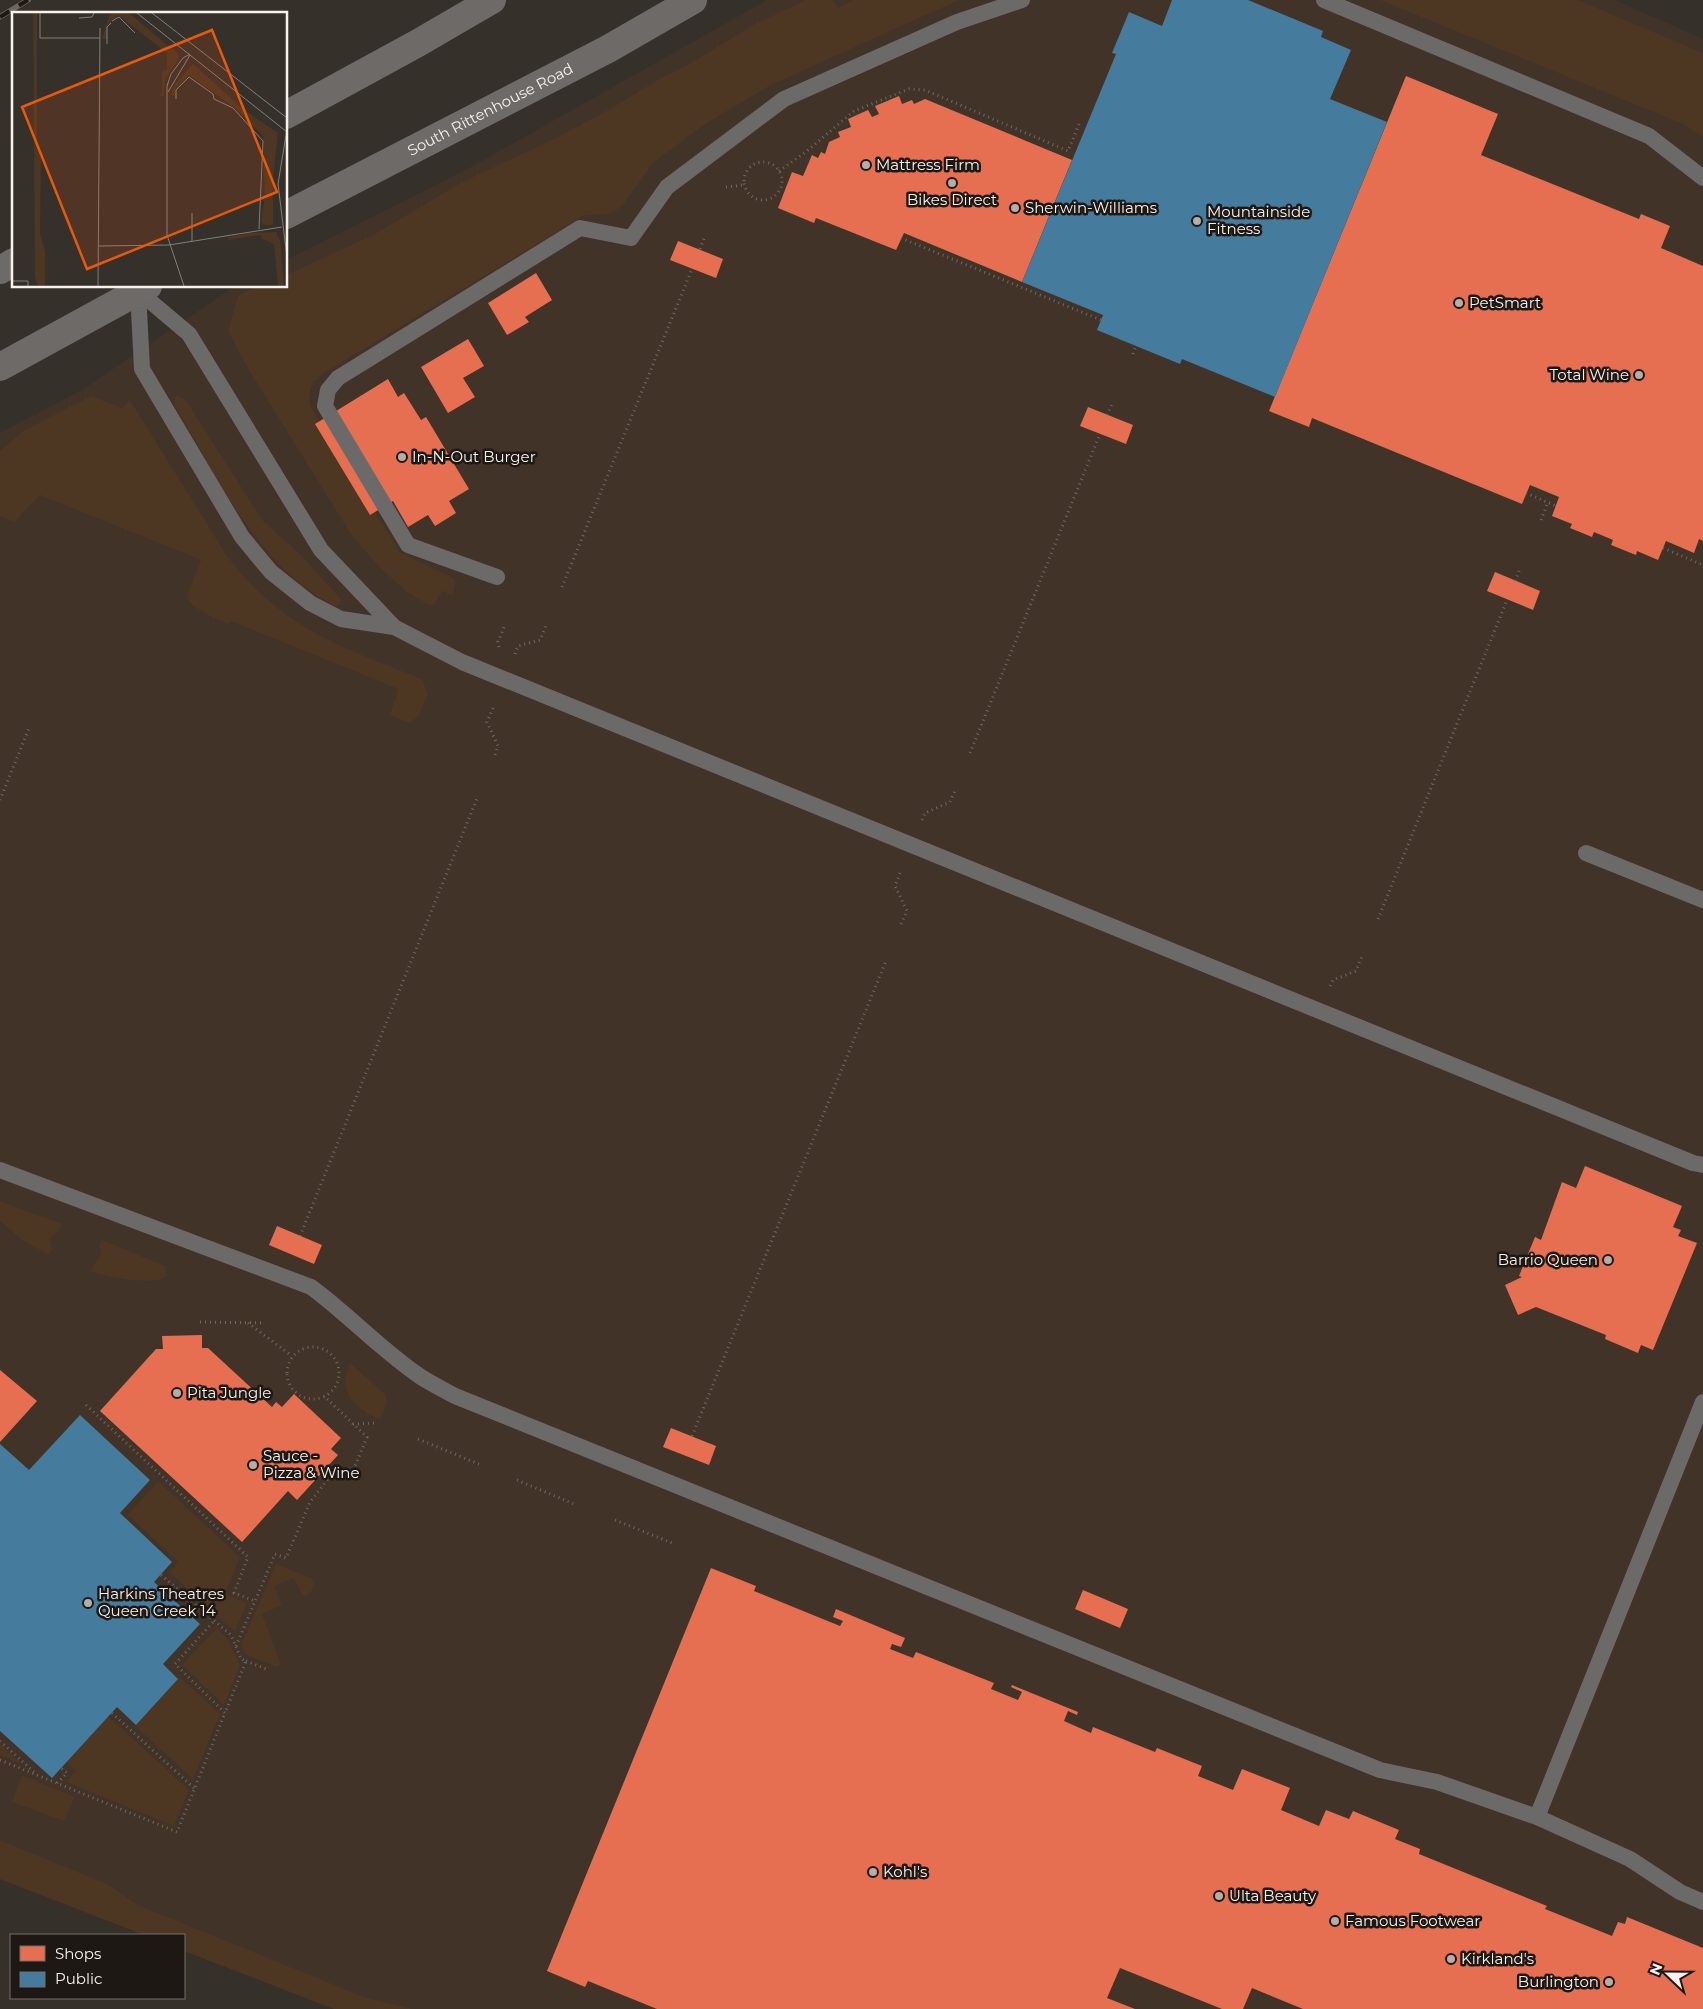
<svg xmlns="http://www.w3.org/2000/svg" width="1703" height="2009" viewBox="0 0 1703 2009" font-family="Montserrat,sans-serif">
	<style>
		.built { fill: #413328 }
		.green { fill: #4d3622 }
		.shops { fill: #e76f51 }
		.public { fill: #457b9d }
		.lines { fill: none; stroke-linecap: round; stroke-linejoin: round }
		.path { stroke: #6c6967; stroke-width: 3; stroke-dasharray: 1 4; stroke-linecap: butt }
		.service { stroke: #6c6a69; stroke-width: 16 }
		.primary { stroke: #6e6a68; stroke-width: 28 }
		.rail-casing { stroke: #6c6765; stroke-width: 5.5 }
		.rail { stroke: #1d1814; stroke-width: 4; stroke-dasharray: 11; stroke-linecap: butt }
		.poi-dot { fill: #b4ada8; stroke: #1d1814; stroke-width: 2 }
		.labels { text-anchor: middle; stroke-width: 5; stroke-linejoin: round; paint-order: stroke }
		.street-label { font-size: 15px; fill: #f8f1ec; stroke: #1d1814 }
		.poi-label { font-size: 15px; fill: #f8f1ec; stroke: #1d1814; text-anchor: start }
		.inset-road { fill: none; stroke: #847d78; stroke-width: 1 }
		.view { fill: #e8590c; fill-opacity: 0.15; stroke: #e8590c; stroke-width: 2.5 }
		.inset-edge { fill: none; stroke: #f8f1ec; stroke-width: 2.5 }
	</style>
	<rect width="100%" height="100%" fill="#36302b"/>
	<path class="built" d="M 767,0 L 1615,0 L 1703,39 L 1703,2009 L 334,2009 L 184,1935 L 0,1879 L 0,433 L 85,388 L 235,286 L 286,286 L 286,260 L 473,166 Z"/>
	<path class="green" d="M 806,0 L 833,0 L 838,8 L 854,0 L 959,0 L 771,85 L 705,124 L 654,162 L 622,206 C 605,219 601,212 583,216 L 324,373 C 311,381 307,392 311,407 L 400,552 L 455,579 L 456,584 L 452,595 L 442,591 L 434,605 L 427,604 L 407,592 L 380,568 L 352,536 L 247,367 L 228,331 L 238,296 L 256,286 L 286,286 L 286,275 L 373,235 L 462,182 L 556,138 L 610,109 L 661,78 L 686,66 L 753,25 Z
		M 1380,0 L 1578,0 L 1703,53 L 1703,137 L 1683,124 Z
		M 178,395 L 185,399 L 263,521 L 299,553 L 340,598 L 340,605 L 336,606 C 258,569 216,475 174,404 L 175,397 Z
		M 91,396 L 122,408 L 129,401 L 133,405 L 227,556 C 283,629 340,646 422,679 L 428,694 L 418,717 L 409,723 L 390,715 L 398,689 L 231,621 L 229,624 C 218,620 188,608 187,596 L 201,560 L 40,495 L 14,522 L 0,516 L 0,451 L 23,431 Z
		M 0,1201 L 62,1224 L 60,1230 L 50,1238 L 52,1249 L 49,1255 L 22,1240 L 0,1221 Z
		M 102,1240 L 165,1266 L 167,1276 C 154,1287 105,1277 90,1271 L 101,1254 L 99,1246 Z
		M 350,1363 L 385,1394 L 387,1403 L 380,1419 C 356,1410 336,1392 350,1363 Z
		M 158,1481 L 240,1557 L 225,1594 L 247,1603 L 235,1632 L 170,1573 L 178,1562 L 128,1515 Z
		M 276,1564 L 311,1578 L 314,1583 L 311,1592 L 305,1596 L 302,1595 L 294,1578 L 274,1586 L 282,1605 L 262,1614 L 281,1664 L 277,1667 L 246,1655 L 241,1645 Z
		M 217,1628 L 229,1641 L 240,1665 L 224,1705 L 182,1665 Z
		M 180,1677 L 220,1714 L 193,1779 L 135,1726 Z
		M 108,1716 L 189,1790 L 174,1826 L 66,1782 L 76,1771 L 67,1762 Z
		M 0,1744 L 22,1764 L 0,1755 Z
		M 22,1775 L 75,1797 L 64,1821 L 12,1802 Z
		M 0,1840 L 109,1885 L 138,1905 L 364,1997 L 413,2009 L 334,2009 L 184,1951 L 184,1935 L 144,1935 L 0,1879 Z"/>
	<path class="shops" d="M 1406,76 L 1498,114 L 1481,155 L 1639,219 L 1641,214 L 1670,226 L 1661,248 L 1703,266 L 1703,541 L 1699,539 L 1694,553 L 1666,541 L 1658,560 L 1637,551 L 1636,555 L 1611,545 L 1613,540 L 1594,532 L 1592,537 L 1570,528 L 1572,524 L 1552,516 L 1559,497 L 1530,485 L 1522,504 L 1312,418 L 1309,427 L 1269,411 Z
		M 899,96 L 902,104 L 912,100 L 914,104 L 925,99 L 1072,160 L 1022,282 L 904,233 L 896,250 L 816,218 L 814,223 L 778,208 L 792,172 L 803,176 L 812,155 L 818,158 L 821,152 L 825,154 L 829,142 L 840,137 L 838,132 L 851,127 L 848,119 L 868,110 L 872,117 L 879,114 L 875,106 Z
		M 678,241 L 723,259 L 716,278 L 670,260 Z
		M 536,273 L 552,300 L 525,317 L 529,322 L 507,335 L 488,303 Z
		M 468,339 L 484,366 L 463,378 L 475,397 L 448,413 L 421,367 Z
		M 388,379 L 398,397 L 404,393 L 421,420 L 426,417 L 469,489 L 449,501 L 456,513 L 435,526 L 428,515 L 408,527 L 393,501 L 370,515 L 315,424 Z
		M 1088,407 L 1133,425 L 1126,444 L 1080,426 Z
		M 1495,572 L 1540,591 L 1533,610 L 1487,591 Z
		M 1585,1166 L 1682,1206 L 1673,1227 L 1681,1230 L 1678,1236 L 1697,1243 L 1653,1350 L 1641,1345 L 1638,1353 L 1605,1339 L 1606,1335 L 1536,1307 L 1518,1315 L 1505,1285 L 1522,1277 L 1519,1276 L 1535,1237 L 1541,1240 L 1562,1182 L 1576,1188 Z
		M 277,1226 L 322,1245 L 314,1264 L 269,1245 Z
		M 202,1335 L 202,1348 L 208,1348 L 272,1407 L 276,1402 L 282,1407 L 294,1394 L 341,1438 L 331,1449 L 338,1455 L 297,1500 L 288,1491 L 242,1542 L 100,1411 L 156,1349 L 163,1349 L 162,1336 Z
		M 0,1370 L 37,1401 L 0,1442 Z
		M 671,1428 L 716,1446 L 709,1465 L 663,1447 Z
		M 711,1568 L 756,1586 L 754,1591 L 840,1626 L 843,1621 L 833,1617 L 836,1609 L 905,1638 L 901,1647 L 892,1644 L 890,1649 L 913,1658 L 916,1652 L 994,1683 L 991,1689 L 1018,1700 L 1022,1692 L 1011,1687 L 1012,1685 L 1078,1712 L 1077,1715 L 1068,1711 L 1064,1721 L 1091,1733 L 1093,1727 L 1155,1752 L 1157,1748 L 1202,1766 L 1198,1776 L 1233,1790 L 1242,1769 L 1290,1788 L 1281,1810 L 1319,1826 L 1326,1810 L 1349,1819 L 1353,1811 L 1399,1830 L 1395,1839 L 1420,1849 L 1419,1854 L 1547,1906 L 1545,1909 L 1612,1936 L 1618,1922 L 1625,1924 L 1627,1917 L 1703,1948 L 1703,2009 L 1303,2009 L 1252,1988 L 1243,2009 L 1222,2009 L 1120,1968 L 1107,1998 L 1135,2009 L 657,2009 L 588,1981 L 585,1987 L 547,1971 Z
		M 1083,1590 L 1128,1609 L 1120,1628 L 1075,1609 Z"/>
	<path class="public" d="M 1172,0 L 1248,0 L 1323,31 L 1321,37 L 1351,50 L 1330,99 L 1387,122 L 1275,397 L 1182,359 L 1180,364 L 1097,330 L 1103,315 L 1022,282 L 1116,54 L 1112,53 L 1129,12 L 1162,26 Z
		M 80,1415 L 150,1480 L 120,1513 L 172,1562 L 154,1582 L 200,1624 L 163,1664 L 178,1679 L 136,1725 L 117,1707 L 52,1778 L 0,1731 L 0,1444 L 29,1470 Z"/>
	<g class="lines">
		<path class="path" d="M744 181a19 19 0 1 1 38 0a19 19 0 1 1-38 0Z
			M 779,171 L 807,151 L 854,111 L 909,89 L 925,90 L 1068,151 L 1080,122
			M 726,187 L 744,185
			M 901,238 L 1101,320
			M 700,249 L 705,236
			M 1133,354 L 1136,346
			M 1107,415 L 1113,402
			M 1526,493 L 1556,506
			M 1541,520 L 1548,502
			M 1663,548 L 1703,565
			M 1515,581 L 1520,569
			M 562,587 L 692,269
			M 499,647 L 498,642 L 505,625
			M 515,654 L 518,646 L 540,640 L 547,623
			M 493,708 L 487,722 L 498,746 L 494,758
			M 970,753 L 1100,434
			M 0,800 L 29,728
			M 922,820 L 925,813 L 950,802 L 955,791
			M 900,873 L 895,886 L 907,911 L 901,924
			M 1378,919 L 1507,600
			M 1330,986 L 1333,980 L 1356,971 L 1362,956
			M 300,1236 L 478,796
			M 200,1322 L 265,1323
			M 248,1323 L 292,1356
			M287 1373a26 26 0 1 1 52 0a26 26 0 1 1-52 0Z
			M 86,1405 L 248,1557 L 234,1593 L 255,1601
			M 353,1424 L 375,1423
			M 692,1436 L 886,961
			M 418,1439 L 481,1465
			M 517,1480 L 574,1504
			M 615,1520 L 672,1543
			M 161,1575 L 231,1635 L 241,1659 L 246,1661 L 225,1713 L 175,1664 L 214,1621
			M 236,1646 L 275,1554 L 286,1558 L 310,1502 L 331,1475 L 353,1471 L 367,1437 L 324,1396
			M 246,1661 L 266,1669
			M 112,1713 L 195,1789
			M 0,1741 L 35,1773
			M 0,1760 L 177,1832 L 225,1713
			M 57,1783 L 67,1773 L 61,1768"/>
		<path class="service" d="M 1324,0 L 1649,136 L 1703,178
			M 138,291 L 142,369 L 242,537 L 271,572 L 310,603 L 341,619 L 394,627 L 462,662 L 1693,1163 L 1703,1165
			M 138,291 L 189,334 L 321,550 L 394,627
			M 497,577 L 408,545 L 325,406 L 328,390 L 338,378 L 580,228 L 631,238 L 667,187 L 784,99 L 957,22 L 1022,0
			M 1586,853 L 1703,900
			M 0,1170 L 311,1287 C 349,1315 382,1351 421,1377 C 432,1384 444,1390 455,1396 L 1380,1770 L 1437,1782 L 1537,1817 L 1630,1859 L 1680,1892 L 1703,1902
			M 1537,1817 L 1703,1402"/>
		<g class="primary">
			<path d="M 286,115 L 418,43 L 492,0"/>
			<path id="s1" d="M 286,215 L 608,49 L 693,0"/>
			<path d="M 0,270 L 14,262"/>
			<path d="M 0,367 L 148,286"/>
		</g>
		<g class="rail-casing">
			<path id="rail" d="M 0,17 L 28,0"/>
		</g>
		<use href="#rail" class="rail"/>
	</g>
	<g class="poi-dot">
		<circle cx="866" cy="165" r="5"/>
		<circle cx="952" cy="183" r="5"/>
		<circle cx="1015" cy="208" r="5"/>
		<circle cx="1197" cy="221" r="5"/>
		<circle cx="1459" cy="303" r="5"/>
		<circle cx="1639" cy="375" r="5"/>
		<circle cx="402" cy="457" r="5"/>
		<circle cx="1608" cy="1260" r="5"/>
		<circle cx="177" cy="1393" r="5"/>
		<circle cx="253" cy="1465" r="5"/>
		<circle cx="88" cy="1603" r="5"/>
		<circle cx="873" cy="1872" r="5"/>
		<circle cx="1219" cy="1896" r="5"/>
		<circle cx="1335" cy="1921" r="5"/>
		<circle cx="1451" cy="1959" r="5"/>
		<circle cx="1609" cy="1982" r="5"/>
	</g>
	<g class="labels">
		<g class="street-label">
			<text dy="5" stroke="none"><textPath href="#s1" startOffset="230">South Rittenhouse Road</textPath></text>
		</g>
		<g class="poi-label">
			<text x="876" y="170">Mattress Firm</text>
			<text x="952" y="205" text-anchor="middle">Bikes Direct</text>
			<text x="1025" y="213">Sherwin-Williams</text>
			<text x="1207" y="217">Mountainside<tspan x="1207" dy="17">Fitness</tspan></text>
			<text x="1469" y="308">PetSmart</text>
			<text x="1629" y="380" text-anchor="end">Total Wine</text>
			<text x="412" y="462">In-N-Out Burger</text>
			<text x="1598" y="1265" text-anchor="end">Barrio Queen</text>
			<text x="187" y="1398">Pita Jungle</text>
			<text x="263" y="1461">Sauce -<tspan x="263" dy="17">Pizza &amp; Wine</tspan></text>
			<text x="98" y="1599">Harkins Theatres<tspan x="98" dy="17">Queen Creek 14</tspan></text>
			<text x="883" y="1877">Kohl's</text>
			<text x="1229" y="1901">Ulta Beauty</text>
			<text x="1345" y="1926">Famous Footwear</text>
			<text x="1461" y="1964">Kirkland's</text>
			<text x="1599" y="1987" text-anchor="end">Burlington</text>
		</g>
	</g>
	<g transform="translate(12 12)">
		<rect width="275" height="275" fill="#36302b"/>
		<path d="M 21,1 L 25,1 L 25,129 L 29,145 L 28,222 L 33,239 L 33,274 L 26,274 L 23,265 ZM 98,1 L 117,1 L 166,42 L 167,46 L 153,67 L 151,85 L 147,83 L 150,82 L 150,60 L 155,58 L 155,41 L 106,3 L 95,14 L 95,27 L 90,27 ZM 181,52 L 232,98 L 266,121 L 261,167 L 261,213 L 252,213 L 249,210 L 253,183 L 251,124 L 222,95 L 177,63 L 163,77 L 163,84 L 159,82 L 164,71 ZM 264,220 L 268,228 L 272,274 L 266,274 L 262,232 L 250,227 L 249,223 L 216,228 L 216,225 L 238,221 Z" fill="#4d3622"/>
		<path class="inset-road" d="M 28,1 L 28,26 L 88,26M 125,1 L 275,120M 140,1 L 275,106M 67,6 L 80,5 L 82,1M 100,9 L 107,5 L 123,21M 95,32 L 95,15 L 99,11M 156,80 L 178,43M 164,87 L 164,78 L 177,65 L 201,82 L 202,87 L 221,96 L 251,129 L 247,217M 275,117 L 266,172 L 275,245M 180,229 L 180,201M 87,234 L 157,233 L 270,215M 0,269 L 16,269 L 16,274M 86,274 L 88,16M 172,274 L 155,223 L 155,74 L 159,62 L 171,46 L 178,42"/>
		<path class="view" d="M 200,18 L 265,180 L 75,257 L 10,95 Z"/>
		<rect width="275" height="275" class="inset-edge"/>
	</g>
	<rect x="10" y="1934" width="175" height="65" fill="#1d1814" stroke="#756f6a"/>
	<rect x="20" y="1946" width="25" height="15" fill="#e76f51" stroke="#756f6a"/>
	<text x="55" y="1959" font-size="15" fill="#f8f1ec">Shops</text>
	<rect x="20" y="1972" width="25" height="15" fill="#457b9d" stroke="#756f6a"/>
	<text x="55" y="1984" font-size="15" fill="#f8f1ec">Public</text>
	<g transform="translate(1668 1974) rotate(292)" stroke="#1d1814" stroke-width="4" paint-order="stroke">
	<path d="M0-4L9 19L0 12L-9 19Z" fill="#f8f1ec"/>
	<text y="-8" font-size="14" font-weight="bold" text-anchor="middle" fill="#f8f1ec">N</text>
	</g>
</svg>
